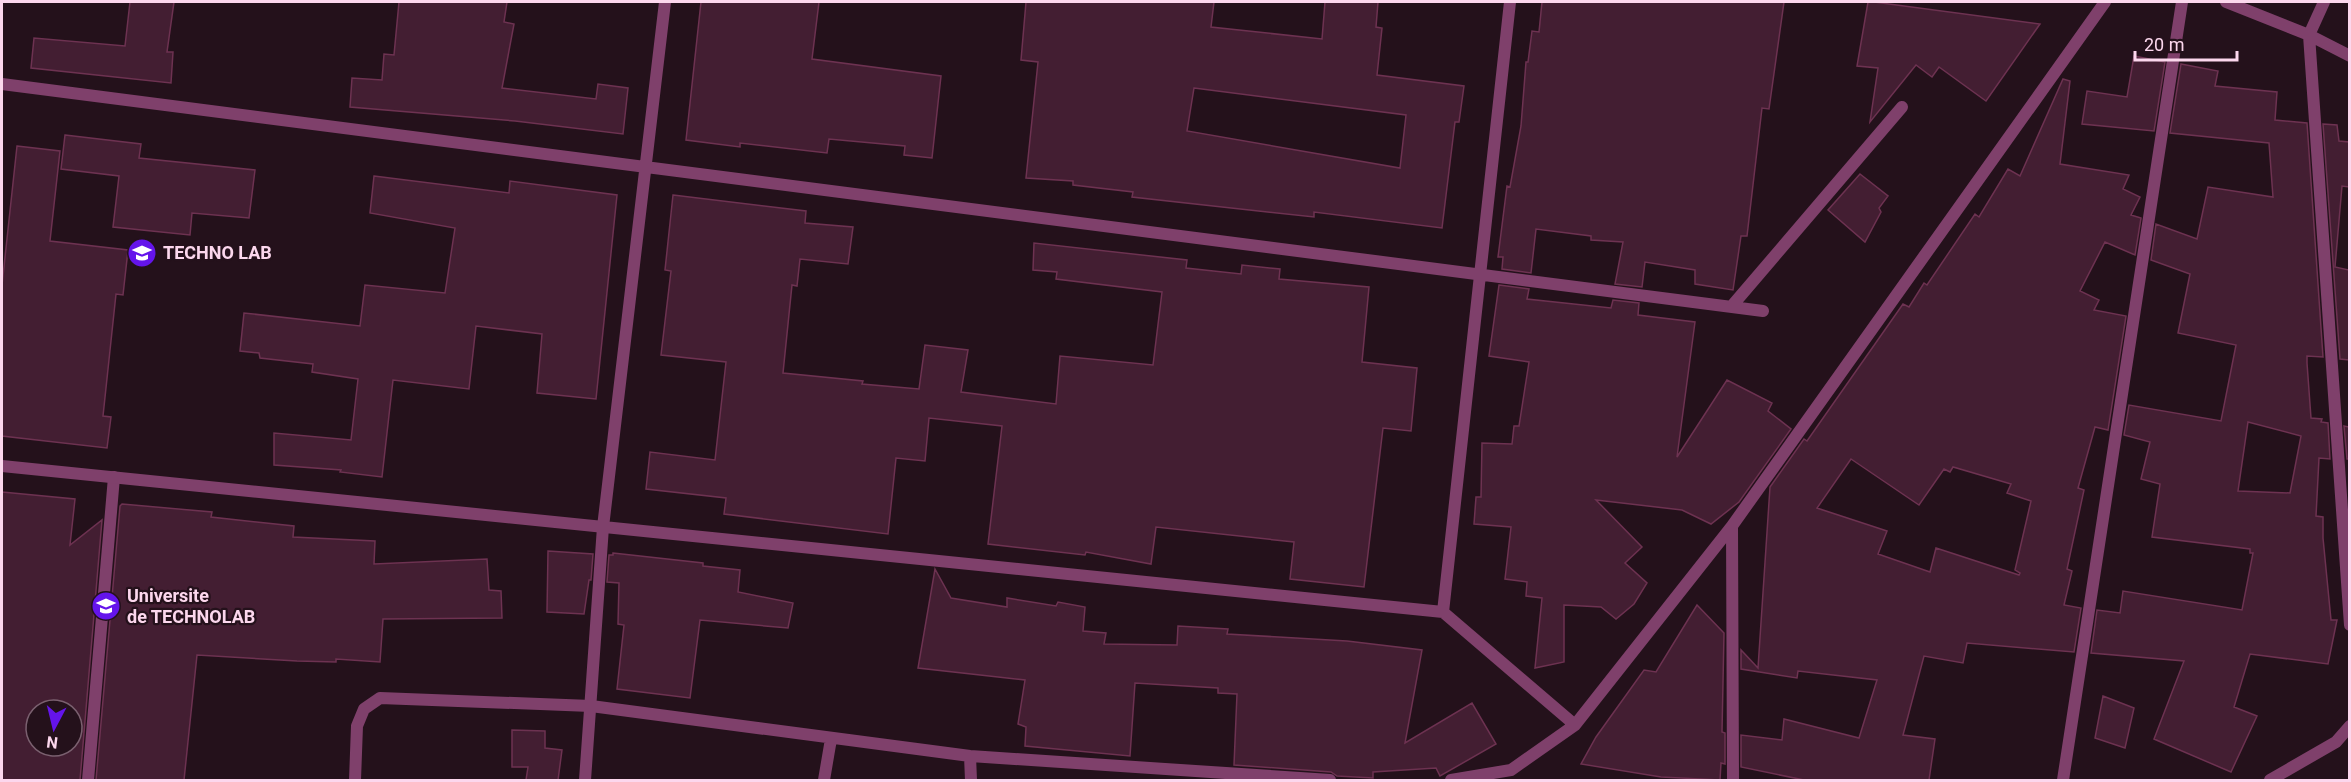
<svg xmlns="http://www.w3.org/2000/svg" width="2351" height="782" viewBox="0 0 2351 782" font-family="Roboto,sans-serif">
	<style>
		.building { fill: #431e32; stroke: #6d3251; stroke-width: 1.5; fill-rule: evenodd }
		.lines { fill: none; stroke-linecap: round; stroke-linejoin: round }
		.lane { stroke: #7f406b; stroke-width: 12 }
		.street { stroke: #7f406b; stroke-width: 12 }
		.labels { text-anchor: middle; stroke-width: 4.5; stroke-linejoin: round; paint-order: stroke }
		.poi-label { font-size: 18px; font-weight: bold; fill: #fcd7ed; stroke: #24111b; text-anchor: start }
	</style>
	<rect width="100%" height="100%" fill="#24111b"/>
	<path class="building" d="M 130,2 L 174,2 L 167,52 L 173,52 L 171,83 L 31,68 L 34,38 L 125,46 Z
		M 399,2 L 507,2 L 504,22 L 514,24 L 502,88 L 596,99 L 598,84 L 628,88 L 623,134 L 515,121 L 350,107 L 352,78 L 382,80 L 384,54 L 394,55 Z
		M 701,2 L 819,2 L 812,59 L 941,76 L 932,158 L 904,155 L 905,146 L 829,139 L 827,153 L 740,143 L 740,147 L 686,140 Z
		M 1026,2 L 1214,2 L 1211,27 L 1322,39 L 1325,2 L 1378,2 L 1376,27 L 1382,28 L 1377,75 L 1464,86 L 1459,122 L 1455,122 L 1442,228 L 1314,212 L 1314,217 L 1132,197 L 1133,192 L 1073,185 L 1073,181 L 1026,178 L 1038,62 L 1021,60 ZM 1194,88 L 1406,115 L 1400,168 L 1187,131 Z
		M 1542,2 L 1784,2 L 1769,109 L 1762,108 L 1747,236 L 1741,236 L 1733,290 L 1695,284 L 1695,270 L 1645,262 L 1642,287 L 1615,284 L 1623,242 L 1591,240 L 1591,236 L 1536,229 L 1531,273 L 1502,269 L 1503,257 L 1498,257 L 1507,186 L 1510,187 L 1521,126 L 1526,62 L 1528,62 L 1532,31 L 1539,32 Z
		M 1868,2 L 1874,2 L 2040,24 L 1986,101 L 1939,67 L 1932,77 L 1916,65 L 1870,122 L 1878,68 L 1857,66 Z
		M 2134,56 L 2165,62 L 2154,131 L 2082,124 L 2087,91 L 2127,97 Z
		M 2181,64 L 2218,71 L 2215,86 L 2277,92 L 2275,120 L 2307,123 L 2323,357 L 2307,356 L 2307,363 L 2311,418 L 2322,419 L 2321,422 L 2328,423 L 2330,459 L 2319,458 L 2316,516 L 2323,517 L 2323,538 L 2331,620 L 2337,620 L 2328,664 L 2250,654 L 2234,707 L 2257,716 L 2231,772 L 2154,739 L 2184,661 L 2091,653 L 2097,610 L 2120,613 L 2123,591 L 2242,610 L 2253,553 L 2250,553 L 2250,549 L 2152,537 L 2160,484 L 2141,479 L 2150,442 L 2124,435 L 2129,405 L 2221,421 L 2236,345 L 2178,333 L 2190,274 L 2151,260 L 2156,224 L 2197,239 L 2208,187 L 2273,197 L 2269,143 L 2170,133 ZM 2248,422 L 2301,436 L 2290,493 L 2238,491 Z
		M 2063,79 L 2070,81 L 2060,164 L 2129,175 L 2123,189 L 2140,197 L 2131,215 L 2141,218 L 2135,255 L 2105,242 L 2080,291 L 2099,300 L 2094,310 L 2126,316 L 2108,430 L 2095,427 L 2078,488 L 2084,490 L 2067,569 L 2072,571 L 2064,605 L 2081,608 L 2074,652 L 1967,643 L 1963,663 L 1924,656 L 1903,735 L 1935,739 L 1929,780 L 1804,780 L 1741,767 L 1741,735 L 1782,740 L 1784,719 L 1859,738 L 1877,680 L 1798,671 L 1797,678 L 1741,669 L 1741,650 L 1758,668 L 1770,487 L 1804,439 L 1807,441 L 1903,304 L 1909,307 L 1924,283 L 1927,285 L 1975,214 L 1979,217 L 2008,169 L 2020,176 ZM 1851,459 L 1919,505 L 1944,469 L 1950,472 L 1953,467 L 2011,484 L 2007,493 L 2031,501 L 2015,570 L 2020,573 L 2019,575 L 1936,548 L 1930,572 L 1878,554 L 1887,531 L 1817,508 Z
		M 2323,124 L 2337,125 L 2339,141 L 2349,142 L 2349,187 L 2342,186 L 2335,267 L 2349,270 L 2349,360 L 2340,359 Z
		M 65,135 L 141,144 L 139,158 L 255,170 L 249,218 L 192,213 L 190,235 L 113,227 L 119,176 L 61,169 Z
		M 17,146 L 60,151 L 50,241 L 128,250 L 123,295 L 116,294 L 103,416 L 111,417 L 107,448 L 2,436 L 2,285 Z
		M 1860,174 L 1888,196 L 1879,208 L 1881,212 L 1865,242 L 1828,210 Z
		M 374,176 L 509,193 L 510,181 L 617,195 L 596,399 L 537,393 L 542,334 L 476,326 L 469,389 L 393,380 L 382,477 L 340,472 L 341,470 L 274,465 L 274,433 L 351,440 L 358,379 L 312,372 L 313,364 L 260,358 L 259,353 L 240,351 L 244,313 L 360,326 L 365,285 L 445,293 L 455,228 L 370,213 Z
		M 673,195 L 806,211 L 805,223 L 853,227 L 848,264 L 800,259 L 797,286 L 792,285 L 783,373 L 863,381 L 862,384 L 919,389 L 925,345 L 968,350 L 961,392 L 1056,404 L 1060,356 L 1153,365 L 1162,292 L 1056,279 L 1057,272 L 1033,270 L 1034,243 L 1187,260 L 1186,268 L 1241,274 L 1242,265 L 1280,269 L 1279,279 L 1369,287 L 1362,362 L 1417,368 L 1411,431 L 1383,428 L 1364,587 L 1290,579 L 1294,542 L 1156,527 L 1151,564 L 1086,552 L 1085,555 L 988,544 L 1002,426 L 929,418 L 925,461 L 896,458 L 888,534 L 724,514 L 726,498 L 646,489 L 650,452 L 715,460 L 726,362 L 661,355 L 671,271 L 665,270 Z
		M 1499,285 L 1529,289 L 1527,299 L 1611,308 L 1613,300 L 1639,303 L 1638,315 L 1695,322 L 1677,457 L 1727,380 L 1772,403 L 1768,411 L 1791,429 L 1739,502 L 1711,524 L 1682,510 L 1596,500 L 1642,547 L 1625,563 L 1647,583 L 1634,604 L 1616,619 L 1601,607 L 1564,605 L 1564,662 L 1535,668 L 1542,598 L 1526,596 L 1527,582 L 1505,579 L 1511,527 L 1474,524 L 1476,497 L 1481,497 L 1482,443 L 1512,444 L 1514,426 L 1519,426 L 1529,362 L 1489,356 Z
		M 2344,426 L 2349,427 L 2349,459 L 2347,459 Z
		M 2,492 L 75,499 L 70,545 L 102,520 L 80,780 L 2,780 ZM 36,710 L 72,710 L 72,746 L 36,746 Z
		M 122,504 L 212,512 L 211,517 L 294,526 L 293,537 L 375,541 L 374,564 L 487,559 L 489,590 L 501,591 L 502,618 L 383,619 L 380,662 L 336,659 L 336,662 L 297,661 L 197,655 L 184,780 L 96,780 L 120,506 Z
		M 548,551 L 593,554 L 591,580 L 589,580 L 584,614 L 547,612 Z
		M 613,553 L 703,563 L 703,566 L 740,570 L 738,592 L 793,603 L 788,628 L 700,620 L 690,698 L 617,689 L 624,625 L 618,624 L 619,583 L 607,582 L 609,555 L 613,555 Z
		M 935,569 L 951,598 L 1007,607 L 1007,598 L 1056,606 L 1058,602 L 1085,607 L 1083,631 L 1106,633 L 1104,644 L 1177,645 L 1178,626 L 1228,629 L 1227,634 L 1347,641 L 1422,650 L 1405,743 L 1472,703 L 1496,744 L 1440,776 L 1436,768 L 1373,772 L 1373,778 L 1337,776 L 1331,772 L 1234,765 L 1237,694 L 1218,693 L 1218,688 L 1135,683 L 1130,756 L 1025,746 L 1026,727 L 1018,724 L 1025,680 L 918,668 Z
		M 1697,605 L 1724,633 L 1722,732 L 1725,733 L 1725,764 L 1721,763 L 1720,780 L 1661,777 L 1581,764 L 1596,737 L 1644,670 L 1656,672 Z
		M 2103,696 L 2134,708 L 2125,748 L 2095,738 Z
		M 512,730 L 545,731 L 545,748 L 562,750 L 558,780 L 526,780 L 528,767 L 512,767 Z"/>
	<g class="lines">
		<path class="lane" d="M 88,780 L 114,477"/>
		<path class="street" d="M 2226,2 L 2309,35 L 2350,56
			M 2324,2 L 2309,35 L 2350,625
			M 2,84 L 1763,311
			M 1731,307 L 1902,107
			M 2,466 L 1443,612 L 1575,725
			M 1732,526 L 1733,780
			M 1443,612 L 1510,2
			M 970,756 L 971,780
			M 355,780 L 357,726 L 364,709 L 380,698 L 591,706 L 970,756 L 1330,780
			M 585,780 L 603,527 L 665,2
			M 824,780 L 831,739
			M 1451,780 L 1511,770 L 1575,725 L 1732,526 L 2105,2
			M 2063,780 L 2182,2
			M 2270,780 L 2336,742 L 2350,726"/>
	</g>
	<defs>
		<g id="school-disc" transform="scale(1.5)"><circle r="9.5" fill="#6414eb" stroke="#24111b"/><path d="M0-5L7-2L0 1L-7-2ZM-4 1L0 2.5L4 1V4Q0 6-4 4Z" fill="#fff"/></g>
		<g id="university-disc" transform="scale(1.5)"><circle r="9.5" fill="#6414eb" stroke="#24111b"/><path d="M0-5L7-2L0 1L-7-2ZM-4 1L0 2.5L4 1V4Q0 6-4 4Z" fill="#fff"/></g>
	</defs>
	<g fill-rule="evenodd">
		<use href="#school-disc" x="142" y="253"/>
		<use href="#university-disc" x="106" y="606"/>
	</g>
	<g class="labels">
		<g class="poi-label">
			<text x="163" y="259">TECHNO LAB</text>
			<text x="127" y="602">Universite<tspan x="127" dy="21">de TECHNOLAB</tspan></text>
		</g>
	</g>
	<rect width="2351" height="782" fill="none" stroke="#fcd7ed" stroke-width="6"/>
	<g transform="translate(54 728) rotate(187)"><circle r="28" fill="#24111b" stroke="#7a606f" stroke-width="1.5"/>
	<path d="M0-4.5L10 22L0 15L-10 22Z" fill="#6414eb"/>
	<text y="-9" font-size="16" font-weight="bold" text-anchor="middle" fill="#fcd7ed">N</text>
	</g>
	<path d="M2135 51v9h102v-9" fill="none" stroke="#fcd7ed" stroke-width="3"/>
	<text x="2144" y="51" font-size="18" fill="#fcd7ed" stroke="#24111b" stroke-width="4.5" paint-order="stroke">20 m</text>
</svg>
